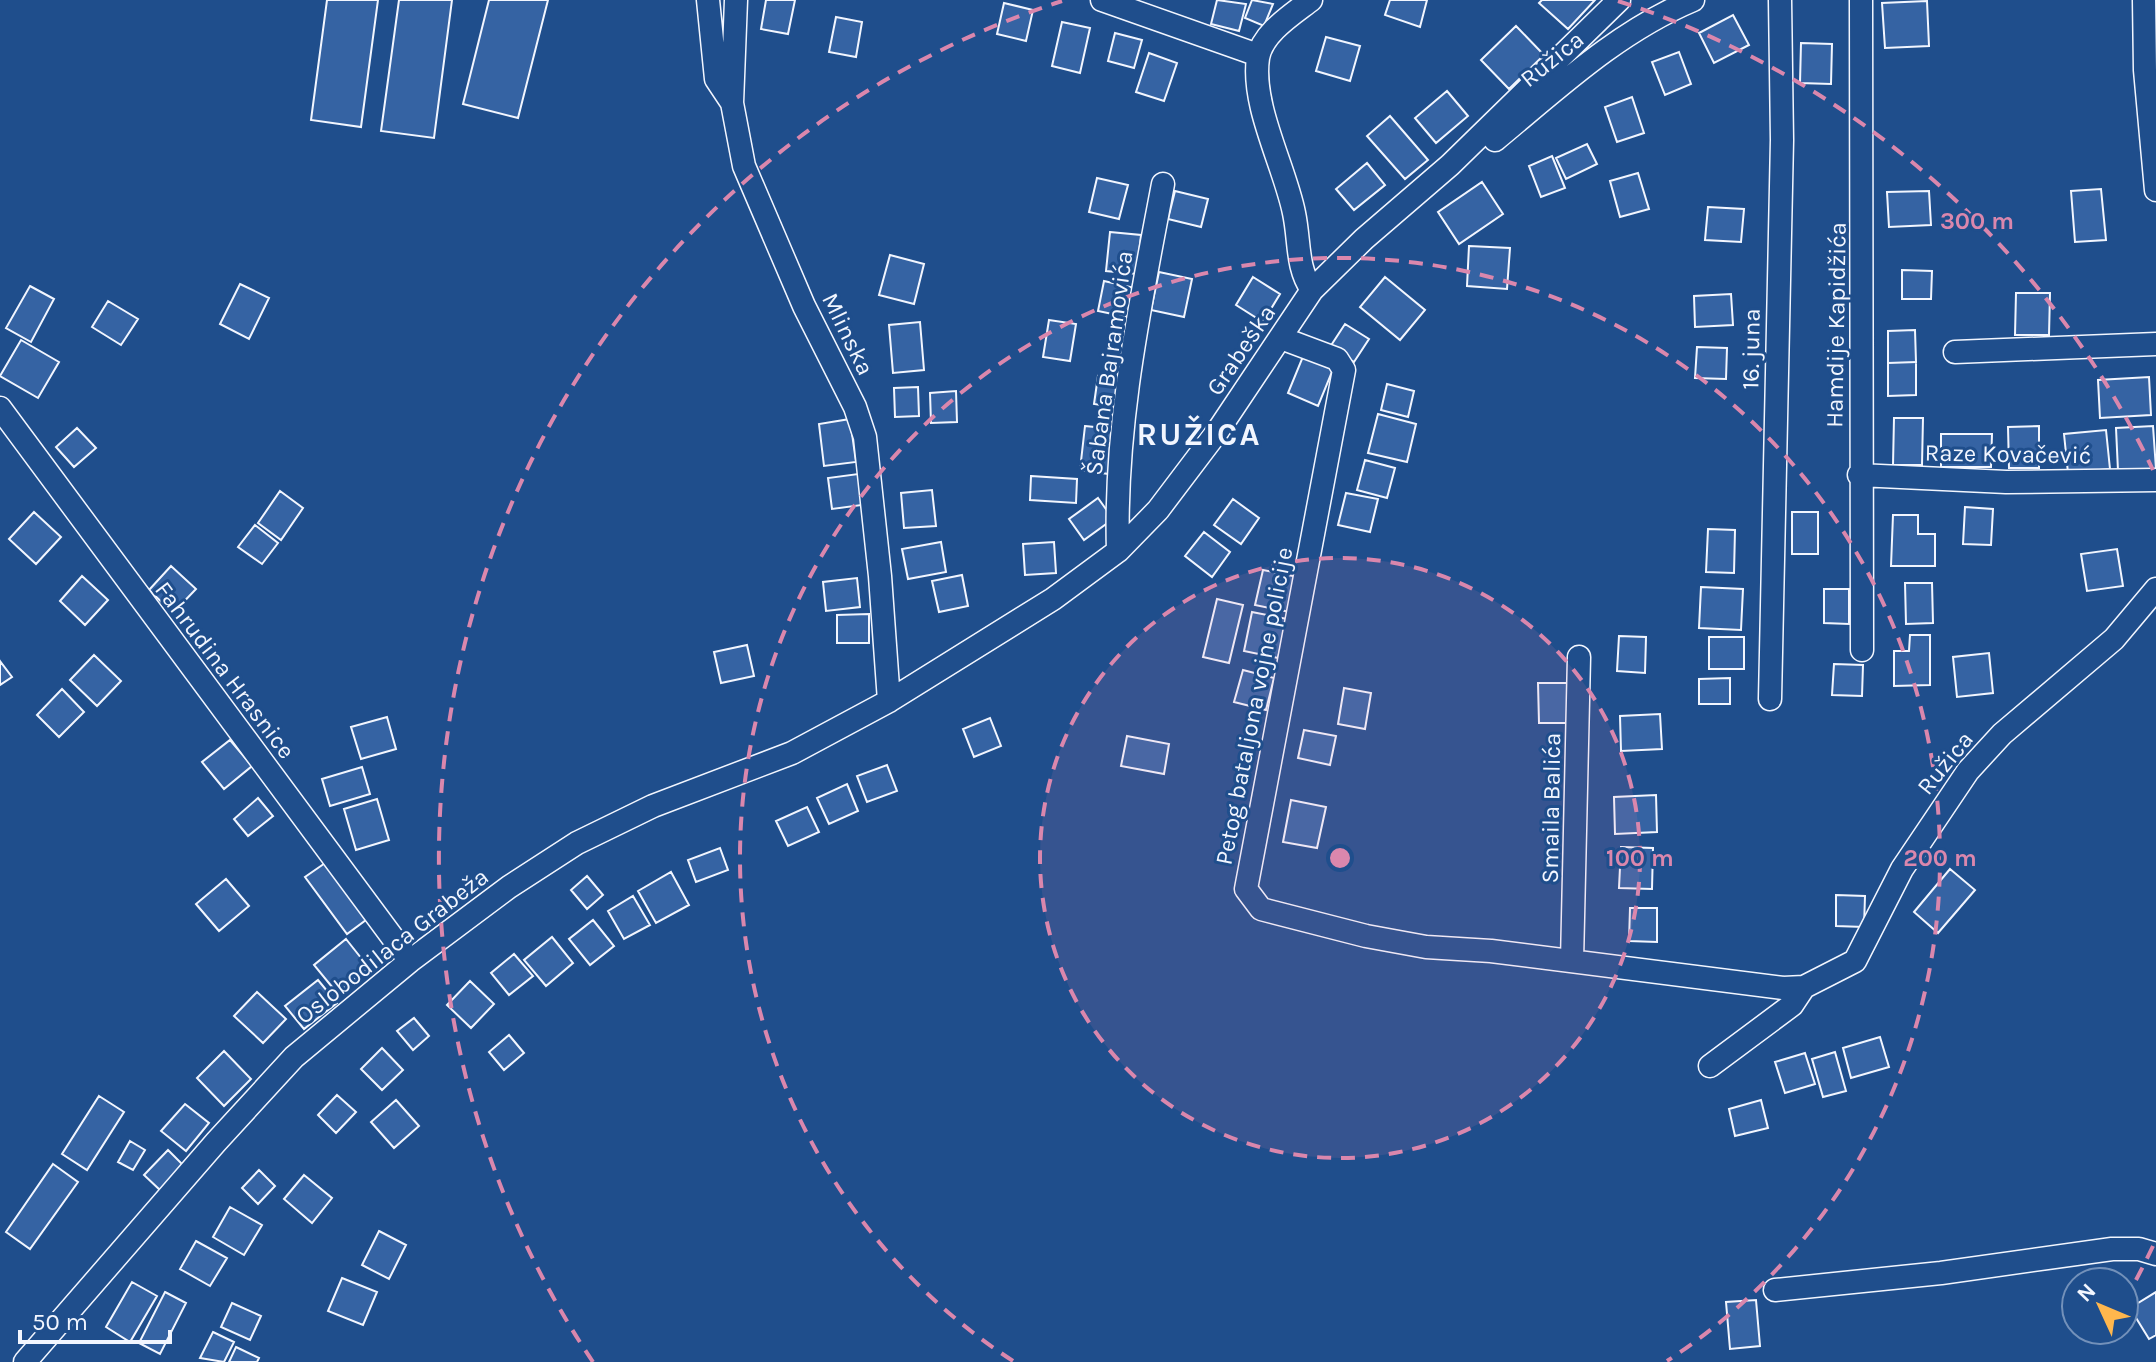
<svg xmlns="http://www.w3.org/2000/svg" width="2156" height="1362" viewBox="0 0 2156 1362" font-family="Karla,sans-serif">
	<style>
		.building { fill: #3563a3; stroke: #f2f6ff; stroke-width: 2 }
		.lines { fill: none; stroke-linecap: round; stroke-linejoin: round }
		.minor-casing { stroke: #f2f6ff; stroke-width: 25 }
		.minor { stroke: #1f4e8c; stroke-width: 22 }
		.ring { fill: none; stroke: #da87ad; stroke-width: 4; stroke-dasharray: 14 10 }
		.labels { text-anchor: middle; stroke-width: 6; stroke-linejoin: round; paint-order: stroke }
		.street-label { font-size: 24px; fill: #f2f6ff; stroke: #1f4e8c }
		.district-label { font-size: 32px; font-weight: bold; letter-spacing: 2px; fill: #f2f6ff; stroke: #1f4e8c }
		.centre { fill: #da87ad; stroke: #1f4e8c; stroke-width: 4 }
		.ring-label { font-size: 24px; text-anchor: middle; font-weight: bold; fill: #da87ad; stroke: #1f4e8c; stroke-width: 6; stroke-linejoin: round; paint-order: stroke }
	</style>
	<rect width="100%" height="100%" fill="#1f4e8c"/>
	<path class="building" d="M 327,0 L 378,0 L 361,127 L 311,120 Z
		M 399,0 L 452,0 L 434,138 L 381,131 Z
		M 489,0 L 548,0 L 518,118 L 463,104 Z
		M 766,0 L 795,0 L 788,34 L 761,29 Z
		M 1217,0 L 1246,4 L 1239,31 L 1211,24 Z
		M 1252,0 L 1273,4 L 1264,26 L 1245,18 Z
		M 1390,0 L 1427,0 L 1420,27 L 1385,15 Z
		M 1542,0 L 1595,0 L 1568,29 L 1539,3 Z
		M 1927,1 L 1929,46 L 1885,48 L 1882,3 Z
		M 1004,3 L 1033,10 L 1026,41 L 997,34 Z
		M 1733,15 L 1749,45 L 1714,63 L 1699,33 Z
		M 836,17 L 862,22 L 856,57 L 829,52 Z
		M 1062,22 L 1090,28 L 1080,73 L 1052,66 Z
		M 1516,26 L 1544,55 L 1509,89 L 1481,60 Z
		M 1115,33 L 1142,40 L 1134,68 L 1108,61 Z
		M 1326,37 L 1360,46 L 1350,81 L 1316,71 Z
		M 1801,43 L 1832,44 L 1831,84 L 1800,83 Z
		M 1679,52 L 1691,84 L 1665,95 L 1652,62 Z
		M 1149,53 L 1177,63 L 1164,101 L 1136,92 Z
		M 1447,91 L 1468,116 L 1436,143 L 1415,118 Z
		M 1632,97 L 1644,133 L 1617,142 L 1605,107 Z
		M 1390,116 L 1428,160 L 1405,179 L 1367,136 Z
		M 1587,144 L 1597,164 L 1566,179 L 1556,158 Z
		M 1552,156 L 1565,188 L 1541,197 L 1529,166 Z
		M 1367,163 L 1385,185 L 1354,210 L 1336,189 Z
		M 1638,173 L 1649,209 L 1620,217 L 1610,181 Z
		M 1097,178 L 1128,185 L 1119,219 L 1089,212 Z
		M 1482,182 L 1503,214 L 1459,244 L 1438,212 Z
		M 2101,189 L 2106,240 L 2075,242 L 2071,191 Z
		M 1175,191 L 1208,199 L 1201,227 L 1168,219 Z
		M 1929,191 L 1931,225 L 1889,227 L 1887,192 Z
		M 1708,207 L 1744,209 L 1741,242 L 1705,240 Z
		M 1110,232 L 1141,235 L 1137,274 L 1106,271 Z
		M 1469,246 L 1510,248 L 1507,289 L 1467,286 Z
		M 890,255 L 924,264 L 914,304 L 879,295 Z
		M 1902,270 L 1932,271 L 1931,299 L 1902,299 Z
		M 1159,272 L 1192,279 L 1184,317 L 1151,310 Z
		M 1253,277 L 1280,294 L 1263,322 L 1236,305 Z
		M 1385,277 L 1425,310 L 1400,340 L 1360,307 Z
		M 1104,281 L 1139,289 L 1132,318 L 1098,311 Z
		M 240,284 L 269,298 L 249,339 L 220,324 Z
		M 30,286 L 54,299 L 31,342 L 6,328 Z
		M 2016,293 L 2050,293 L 2049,335 L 2015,335 Z
		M 1731,294 L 1733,325 L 1695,327 L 1694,296 Z
		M 108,301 L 138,319 L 121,345 L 92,327 Z
		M 1049,320 L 1076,324 L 1070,361 L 1043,357 Z
		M 920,322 L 924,370 L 893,373 L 889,325 Z
		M 1345,324 L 1369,339 L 1354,362 L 1330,347 Z
		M 1915,330 L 1916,362 L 1888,363 L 1888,331 Z
		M 21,340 L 59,362 L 38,398 L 0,376 Z
		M 1697,347 L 1727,348 L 1726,379 L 1695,378 Z
		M 1304,354 L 1334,367 L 1318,406 L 1288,393 Z
		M 1916,362 L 1916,395 L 1888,396 L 1888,363 Z
		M 1098,376 L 1126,381 L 1121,408 L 1094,404 Z
		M 2149,377 L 2151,415 L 2100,418 L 2098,380 Z
		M 1387,384 L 1414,391 L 1408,417 L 1381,410 Z
		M 918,387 L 919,416 L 895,417 L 894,388 Z
		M 956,391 L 957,422 L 931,423 L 930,393 Z
		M 1378,414 L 1416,424 L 1407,462 L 1368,453 Z
		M 1894,418 L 1923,418 L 1922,465 L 1893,465 Z
		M 850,419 L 856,462 L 824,466 L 819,424 Z
		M 1085,426 L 1114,429 L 1109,474 L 1080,470 Z
		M 2039,426 L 2039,468 L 2009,468 L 2008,427 Z
		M 2153,426 L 2156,469 L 2118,471 L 2116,428 Z
		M 77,428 L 96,448 L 74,467 L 56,447 Z
		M 2106,430 L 2110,469 L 2068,473 L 2064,434 Z
		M 1941,434 L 1992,434 L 1991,467 L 1941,467 Z
		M 1365,460 L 1395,468 L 1387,498 L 1357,490 Z
		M 858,474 L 862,505 L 832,509 L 828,478 Z
		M 1031,476 L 1077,479 L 1076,503 L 1030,500 Z
		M 932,490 L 936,526 L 904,528 L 901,493 Z
		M 280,491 L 303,508 L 281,540 L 258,523 Z
		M 1346,493 L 1378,499 L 1370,532 L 1338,525 Z
		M 1098,498 L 1113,519 L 1084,540 L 1069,519 Z
		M 1233,499 L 1259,518 L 1241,544 L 1214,525 Z
		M 1965,507 L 1993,509 L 1991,545 L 1963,544 Z
		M 34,512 L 61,537 L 36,564 L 9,539 Z
		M 1792,512 L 1818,512 L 1818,554 L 1792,554 Z
		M 1893,515 L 1918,515 L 1918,534 L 1935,534 L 1935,566 L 1891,566 Z
		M 255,525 L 278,543 L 262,564 L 238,547 Z
		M 1708,529 L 1735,530 L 1734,573 L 1706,572 Z
		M 1204,532 L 1230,552 L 1212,577 L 1185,556 Z
		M 941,542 L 946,572 L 908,579 L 902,549 Z
		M 1054,542 L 1056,573 L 1025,575 L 1023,544 Z
		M 2117,549 L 2123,586 L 2087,591 L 2081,554 Z
		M 171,566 L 196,589 L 173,613 L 149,590 Z
		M 1263,570 L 1298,577 L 1290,612 L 1255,605 Z
		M 962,575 L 968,606 L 939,612 L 932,581 Z
		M 82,576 L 108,600 L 85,625 L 60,601 Z
		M 857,578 L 860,607 L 826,611 L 823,582 Z
		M 1905,583 L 1932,583 L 1933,623 L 1906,624 Z
		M 1701,587 L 1743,589 L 1741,630 L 1699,628 Z
		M 1824,589 L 1849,589 L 1849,624 L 1824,623 Z
		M 1217,599 L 1243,605 L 1229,663 L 1203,657 Z
		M 1252,612 L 1287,619 L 1278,658 L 1244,651 Z
		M 869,614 L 869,643 L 837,643 L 837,615 Z
		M 1910,635 L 1930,635 L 1930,685 L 1894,686 L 1894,651 L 1909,651 Z
		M 1619,636 L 1646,637 L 1645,673 L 1617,671 Z
		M 1709,637 L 1744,637 L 1744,669 L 1709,669 Z
		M 747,645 L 754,676 L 721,683 L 714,652 Z
		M 1989,653 L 1993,693 L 1957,697 L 1953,657 Z
		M 94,655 L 121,681 L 97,706 L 70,680 Z
		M 0,661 L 12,677 L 0,685 Z
		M 1834,664 L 1863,665 L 1862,696 L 1832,695 Z
		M 1243,670 L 1274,678 L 1266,710 L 1234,702 Z
		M 1730,678 L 1730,704 L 1699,704 L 1699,679 Z
		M 1538,683 L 1569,683 L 1569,723 L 1539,723 Z
		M 1344,688 L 1371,693 L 1365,729 L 1338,724 Z
		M 62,689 L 84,712 L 59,737 L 37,715 Z
		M 1660,714 L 1662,749 L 1621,751 L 1620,716 Z
		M 387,717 L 396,749 L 361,759 L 351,727 Z
		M 990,718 L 1001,746 L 974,757 L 963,729 Z
		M 1304,730 L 1336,736 L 1330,765 L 1298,758 Z
		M 1127,736 L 1169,744 L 1164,774 L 1121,766 Z
		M 230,740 L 252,766 L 224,789 L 202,762 Z
		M 887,765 L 897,791 L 867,802 L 857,776 Z
		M 362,767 L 370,794 L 330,806 L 322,779 Z
		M 847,784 L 858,811 L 829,824 L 817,798 Z
		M 1656,795 L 1657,832 L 1615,834 L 1614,797 Z
		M 258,798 L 273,816 L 248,836 L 234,819 Z
		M 377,799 L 389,840 L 356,850 L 344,809 Z
		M 1291,800 L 1326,807 L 1317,848 L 1283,842 Z
		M 807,807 L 819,832 L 788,846 L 776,821 Z
		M 1621,847 L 1653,848 L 1652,889 L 1619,888 Z
		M 720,848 L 728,870 L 696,882 L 688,860 Z
		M 328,861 L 370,917 L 347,934 L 305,877 Z
		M 1950,869 L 1975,890 L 1938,933 L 1914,912 Z
		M 671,872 L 689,905 L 656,923 L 638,891 Z
		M 587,876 L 603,895 L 587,909 L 571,890 Z
		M 226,879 L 249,906 L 219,931 L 196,904 Z
		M 1836,895 L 1865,896 L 1864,927 L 1836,926 Z
		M 633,896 L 650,925 L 624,939 L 608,911 Z
		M 1630,908 L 1657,908 L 1657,942 L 1629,941 Z
		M 593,920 L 614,946 L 590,965 L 569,939 Z
		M 552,937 L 573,963 L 546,986 L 524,960 Z
		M 346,939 L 369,968 L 337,993 L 314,965 Z
		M 514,954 L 533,976 L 509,995 L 491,973 Z
		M 318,980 L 337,1003 L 304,1029 L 285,1006 Z
		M 470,981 L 494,1004 L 471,1028 L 447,1005 Z
		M 257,992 L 286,1019 L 263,1043 L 234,1016 Z
		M 414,1018 L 429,1036 L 413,1050 L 397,1031 Z
		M 509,1035 L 524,1053 L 504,1070 L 489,1052 Z
		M 1880,1037 L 1889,1067 L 1851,1078 L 1843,1048 Z
		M 382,1048 L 403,1070 L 382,1090 L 361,1069 Z
		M 224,1051 L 251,1079 L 224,1106 L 197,1078 Z
		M 1835,1052 L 1846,1091 L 1823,1097 L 1812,1059 Z
		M 1805,1053 L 1815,1084 L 1785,1093 L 1775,1062 Z
		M 337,1095 L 356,1112 L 336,1133 L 318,1115 Z
		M 99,1096 L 124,1112 L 87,1170 L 62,1154 Z
		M 396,1100 L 419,1126 L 394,1148 L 371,1122 Z
		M 1761,1100 L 1768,1128 L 1735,1136 L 1729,1109 Z
		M 185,1104 L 209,1123 L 186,1151 L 161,1131 Z
		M 130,1141 L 145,1150 L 133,1170 L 118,1162 Z
		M 168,1150 L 184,1166 L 160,1190 L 144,1175 Z
		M 53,1164 L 78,1182 L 30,1249 L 6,1232 Z
		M 259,1170 L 275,1186 L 258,1204 L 242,1188 Z
		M 304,1175 L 332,1198 L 312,1223 L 284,1199 Z
		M 230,1207 L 262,1225 L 244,1255 L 213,1237 Z
		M 379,1231 L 406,1245 L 389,1279 L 362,1265 Z
		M 196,1241 L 227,1258 L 210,1286 L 180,1269 Z
		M 342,1278 L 377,1292 L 363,1325 L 328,1311 Z
		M 132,1282 L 157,1296 L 130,1342 L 106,1327 Z
		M 165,1292 L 186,1303 L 160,1354 L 139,1343 Z
		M 2156,1292 L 2156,1335 L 2149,1339 L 2130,1308 Z
		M 1756,1300 L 1760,1346 L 1730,1349 L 1726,1302 Z
		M 232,1303 L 261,1316 L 250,1340 L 221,1327 Z
		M 213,1332 L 234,1342 L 224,1362 L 200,1358 Z
		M 236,1347 L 259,1358 L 257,1362 L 229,1362 Z"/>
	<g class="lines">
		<g class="minor-casing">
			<path id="minor" d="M 708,0 L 716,79 L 732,103
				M 736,0 L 732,103 L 744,166 L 804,306 L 855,407 L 865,437 L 880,576 L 889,701
				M 1102,0 L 1258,55
				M 1311,0 C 1293,14 1262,33 1258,58 C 1251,106 1285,167 1294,213 C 1300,241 1296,267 1312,290
				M 1861,0 L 1862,650
				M 2144,0 L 2145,70 L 2156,190
				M 1495,140 C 1558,88 1617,32 1693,0
				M 1281,338 L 1337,359 L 1344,370 L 1246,889 L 1261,909 L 1366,936 L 1426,947 L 1491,951 L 1783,988 L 1804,987 L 1855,961 L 1902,869 L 1968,771 L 2002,734 L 2114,639 L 2156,589
				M 1955,352 L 2156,344
				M 0,408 L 410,961
				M 1859,475 L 2006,482 L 2156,480
				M 1118,551 C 1114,427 1140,306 1163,184
				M 1770,699 L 1782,140 L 1780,0
				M 1572,961 L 1579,657
				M 1710,1066 L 1792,1005 L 1804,987
				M 1775,1290 L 1941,1273 L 2112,1249 L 2139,1249 L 2156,1254
				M 25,1362 L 216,1142 L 294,1057 L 410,961 L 509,887 L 577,843 L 653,806 L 792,753 L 889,701 L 1053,599 L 1118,551 L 1158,510 L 1217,432 L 1312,290 L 1364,239 L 1450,165 L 1619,0"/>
		</g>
		<use href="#minor" class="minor"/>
	</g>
	<circle cx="1340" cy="858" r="300" fill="#da87ad" fill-opacity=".12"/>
	<g class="ring">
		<circle cx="1340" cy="858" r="300"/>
		<path d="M1013 1361A600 600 0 1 1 1667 1361"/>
		<path d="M2153 1246A901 901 0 0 1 2124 1302M593 1362A901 901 0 0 1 1062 1M1618 1A901 901 0 0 1 2153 470"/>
	</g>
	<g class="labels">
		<g class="street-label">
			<text transform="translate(1552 59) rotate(-39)" y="8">Ružica</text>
			<text transform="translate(1836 325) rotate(-89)" y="8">Hamdije Kapidžića</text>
			<text transform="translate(848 334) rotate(64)" y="8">Mlinska</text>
			<text transform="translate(1751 349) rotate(-89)" y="8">16. juna</text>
			<text transform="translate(1241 350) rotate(-56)" y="8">Grabeška</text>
			<text transform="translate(1109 363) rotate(-82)" y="8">Šabana Bajramovića</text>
			<text transform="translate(2008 454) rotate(1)" y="8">Raze Kovačević</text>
			<text transform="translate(225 670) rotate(53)" y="8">Fahrudina Hrasnice</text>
			<text transform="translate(1254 706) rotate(-79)" y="8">Petog bataljona vojne policije</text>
			<text transform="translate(1945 763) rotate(-51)" y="8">Ružica</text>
			<text transform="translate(1551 808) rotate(-89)" y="8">Smaila Balića</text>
			<text transform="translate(392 946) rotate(-38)" y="8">Oslobodilaca Grabeža</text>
		</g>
		<g class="district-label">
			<text x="1199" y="445">RUŽICA</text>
		</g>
	</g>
	<circle cx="1340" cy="858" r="12" class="centre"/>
	<g class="ring-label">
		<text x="1977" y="229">300 m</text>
		<text x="1640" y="866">100 m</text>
		<text x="1940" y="866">200 m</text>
	</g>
	<g transform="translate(2100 1306) rotate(314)"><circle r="38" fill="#1f4e8c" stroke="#7391ba" stroke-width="2"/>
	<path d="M0-6L14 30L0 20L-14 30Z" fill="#ffb74d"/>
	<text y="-12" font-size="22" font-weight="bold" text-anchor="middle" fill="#f2f6ff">N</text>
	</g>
	<path d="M20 1330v12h150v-12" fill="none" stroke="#f2f6ff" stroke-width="4"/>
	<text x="32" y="1330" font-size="24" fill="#f2f6ff" stroke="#1f4e8c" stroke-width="6" paint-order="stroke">50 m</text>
</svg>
